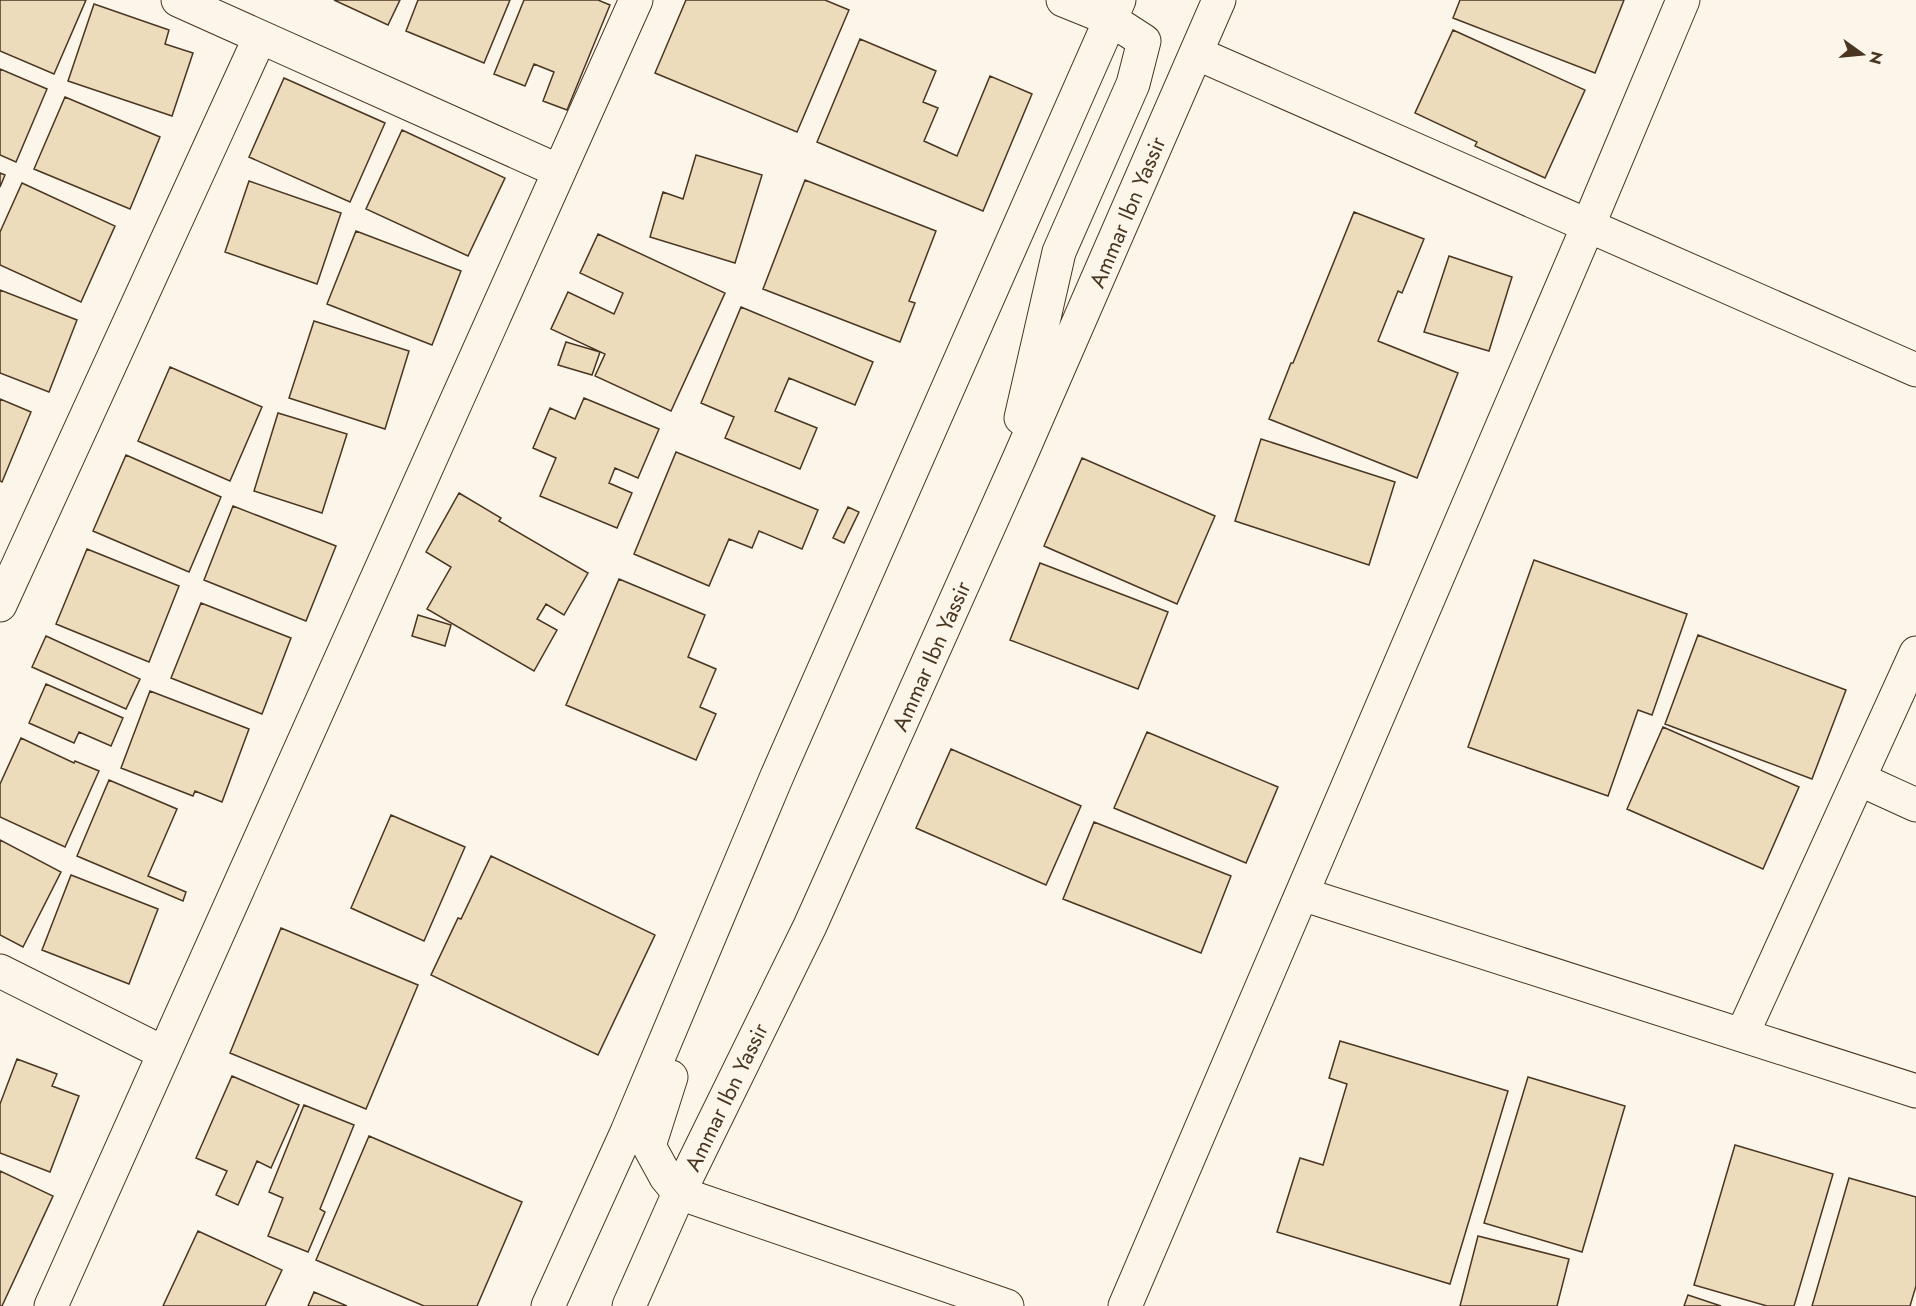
<svg xmlns="http://www.w3.org/2000/svg" width="1916" height="1306" viewBox="0 0 1916 1306" font-family="Jost,sans-serif">
	<style>
		.building { fill: #ecdcbc; stroke: #4a3520; stroke-width: 1.5 }
		.lines { fill: none; stroke-linecap: round; stroke-linejoin: round }
		.minor-casing { stroke: #4a3520; stroke-width: 35 }
		.minor { stroke: #fbf6e9; stroke-width: 33 }
		.labels { text-anchor: middle; stroke-width: 4.5; stroke-linejoin: round; paint-order: stroke }
		.street-label { font-size: 22px; fill: #4a3520; stroke: #fbf6e9 }
	</style>
	<rect width="100%" height="100%" fill="#fbf6e9"/>
	<path class="building" d="M 0,0 L 86,0 L 54,74 L 0,51 Z
		M 334,0 L 400,0 L 388,25 Z
		M 418,0 L 510,0 L 484,63 L 406,31 Z
		M 524,0 L 598,0 L 610,5 L 567,110 L 543,101 L 554,72 L 534,64 L 525,86 L 494,74 Z
		M 686,0 L 825,0 L 849,10 L 797,132 L 655,73 Z
		M 1460,0 L 1624,0 L 1595,73 L 1453,18 Z
		M 94,4 L 169,30 L 165,44 L 193,53 L 172,116 L 68,81 Z
		M 1453,30 L 1585,90 L 1545,178 L 1475,146 L 1477,142 L 1415,113 Z
		M 860,39 L 936,71 L 923,102 L 938,108 L 924,141 L 957,156 L 990,76 L 1032,94 L 983,211 L 817,142 Z
		M 0,69 L 47,89 L 16,162 L 0,155 Z
		M 284,78 L 385,123 L 350,202 L 249,157 Z
		M 65,97 L 160,137 L 130,209 L 34,169 Z
		M 402,130 L 505,178 L 468,256 L 366,209 Z
		M 696,155 L 762,175 L 735,263 L 650,237 L 663,192 L 683,199 Z
		M 0,173 L 5,175 L 0,187 Z
		M 805,180 L 936,231 L 909,301 L 915,303 L 900,342 L 763,289 Z
		M 249,181 L 341,213 L 317,284 L 225,252 Z
		M 22,183 L 115,226 L 81,302 L 0,265 L 0,232 Z
		M 1354,212 L 1424,239 L 1402,293 L 1398,291 L 1378,341 L 1458,373 L 1417,478 L 1269,419 L 1291,363 L 1293,363 Z
		M 356,231 L 461,271 L 432,345 L 327,304 Z
		M 598,234 L 725,293 L 671,411 L 595,376 L 605,354 L 551,329 L 568,292 L 614,314 L 623,293 L 580,273 Z
		M 1449,256 L 1512,277 L 1489,351 L 1424,332 Z
		M 0,290 L 77,320 L 49,392 L 0,373 Z
		M 741,307 L 873,362 L 855,405 L 789,378 L 775,411 L 817,428 L 800,469 L 725,438 L 734,417 L 701,403 Z
		M 314,321 L 409,351 L 385,429 L 289,398 Z
		M 566,342 L 600,352 L 592,375 L 558,365 Z
		M 170,367 L 262,407 L 230,481 L 138,441 Z
		M 584,398 L 659,429 L 638,478 L 615,468 L 609,483 L 632,493 L 617,528 L 540,496 L 556,458 L 533,448 L 550,408 L 575,419 Z
		M 0,399 L 31,412 L 2,482 L 0,481 Z
		M 278,413 L 347,434 L 322,513 L 254,491 Z
		M 1261,439 L 1395,482 L 1369,565 L 1235,521 Z
		M 676,452 L 818,510 L 802,549 L 759,531 L 752,548 L 729,539 L 709,586 L 634,554 Z
		M 126,455 L 221,497 L 189,572 L 93,531 Z
		M 1082,458 L 1215,516 L 1177,604 L 1044,546 Z
		M 459,493 L 501,518 L 499,521 L 588,573 L 564,615 L 546,604 L 537,619 L 557,630 L 534,671 L 427,609 L 451,567 L 426,552 Z
		M 233,506 L 336,546 L 306,621 L 204,580 Z
		M 848,507 L 859,512 L 844,543 L 833,538 Z
		M 87,549 L 179,586 L 149,662 L 56,624 Z
		M 1534,560 L 1687,614 L 1652,715 L 1638,710 L 1608,796 L 1468,747 Z
		M 1040,563 L 1168,612 L 1138,689 L 1010,640 Z
		M 619,579 L 705,615 L 688,657 L 716,669 L 700,707 L 716,714 L 696,760 L 566,705 Z
		M 201,603 L 291,638 L 262,714 L 171,678 Z
		M 418,615 L 451,625 L 445,646 L 412,636 Z
		M 1698,635 L 1846,690 L 1812,779 L 1665,724 Z
		M 46,636 L 140,679 L 126,709 L 32,667 Z
		M 46,684 L 123,718 L 111,746 L 79,732 L 74,743 L 29,723 Z
		M 150,691 L 249,729 L 222,802 L 195,791 L 193,796 L 121,768 Z
		M 1663,727 L 1799,787 L 1763,869 L 1627,809 Z
		M 1147,732 L 1278,787 L 1246,863 L 1114,808 Z
		M 21,738 L 74,763 L 75,761 L 99,771 L 65,847 L 0,817 L 0,784 Z
		M 951,749 L 1081,806 L 1046,885 L 916,828 Z
		M 109,780 L 177,809 L 148,876 L 186,892 L 183,901 L 77,856 Z
		M 391,815 L 465,847 L 424,941 L 351,908 Z
		M 1094,822 L 1231,876 L 1201,953 L 1063,899 Z
		M 0,840 L 61,872 L 23,947 L 0,935 Z
		M 491,856 L 655,935 L 598,1055 L 431,975 L 458,918 L 461,919 Z
		M 71,875 L 158,909 L 129,984 L 42,950 Z
		M 281,928 L 418,985 L 366,1109 L 230,1053 Z
		M 1340,1041 L 1508,1091 L 1450,1284 L 1277,1232 L 1300,1158 L 1323,1165 L 1347,1084 L 1329,1078 Z
		M 17,1059 L 57,1074 L 52,1086 L 79,1096 L 50,1172 L 0,1153 L 0,1104 Z
		M 232,1076 L 299,1105 L 271,1168 L 257,1161 L 238,1205 L 216,1195 L 227,1171 L 196,1158 Z
		M 1528,1077 L 1625,1106 L 1582,1252 L 1484,1223 Z
		M 304,1105 L 354,1125 L 320,1209 L 325,1212 L 308,1252 L 268,1236 L 283,1198 L 269,1192 Z
		M 369,1136 L 522,1202 L 477,1306 L 424,1306 L 316,1260 Z
		M 1735,1145 L 1833,1174 L 1794,1306 L 1767,1306 L 1694,1285 Z
		M 0,1171 L 53,1196 L 2,1306 L 0,1306 Z
		M 1849,1178 L 1916,1197 L 1916,1286 L 1910,1306 L 1812,1306 Z
		M 198,1231 L 282,1270 L 265,1306 L 163,1306 Z
		M 1478,1236 L 1569,1259 L 1557,1306 L 1460,1306 Z
		M 314,1292 L 347,1306 L 308,1306 Z
		M 1688,1295 L 1721,1306 L 1684,1306 Z"/>
	<g class="lines">
		<g class="minor-casing">
			<path id="minor" d="M 178,0 L 559,171
				M 1196,53 L 1916,370
				M 1021,418 L 1059,252 L 1133,84 L 1144,41 L 1110,19 L 1063,0
				M 0,605 L 260,37
				M 1859,779 L 1916,805
				M 1302,894 L 1916,1091
				M 0,971 L 164,1053
				M 1742,1035 L 1916,653
				M 671,1077 L 649,1146 L 666,1177 L 679,1193 L 1007,1306
				M 51,1306 L 636,0
				M 548,1306 L 627,1132 L 777,776 L 1119,0
				M 629,1306 L 679,1193 L 810,926 L 1019,459 L 1219,0
				M 1125,1306 L 1588,226 L 1683,0"/>
		</g>
		<use href="#minor" class="minor"/>
	</g>
	<g class="labels">
		<g class="street-label">
			<text transform="translate(1127 212) rotate(-67)" y="8">Ammar Ibn Yassir</text>
			<text transform="translate(931 656) rotate(-66)" y="8">Ammar Ibn Yassir</text>
			<text transform="translate(726 1097) rotate(-64)" y="8">Ammar Ibn Yassir</text>
		</g>
	</g>
	<g transform="translate(1862 54) rotate(105)" stroke="#fbf6e9" stroke-width="4.5" paint-order="stroke">
	<path d="M0-4.5L10 22L0 15L-10 22Z" fill="#4a3520"/>
	<text y="-9" font-size="16" font-weight="bold" text-anchor="middle" fill="#4a3520">N</text>
	</g>
</svg>
